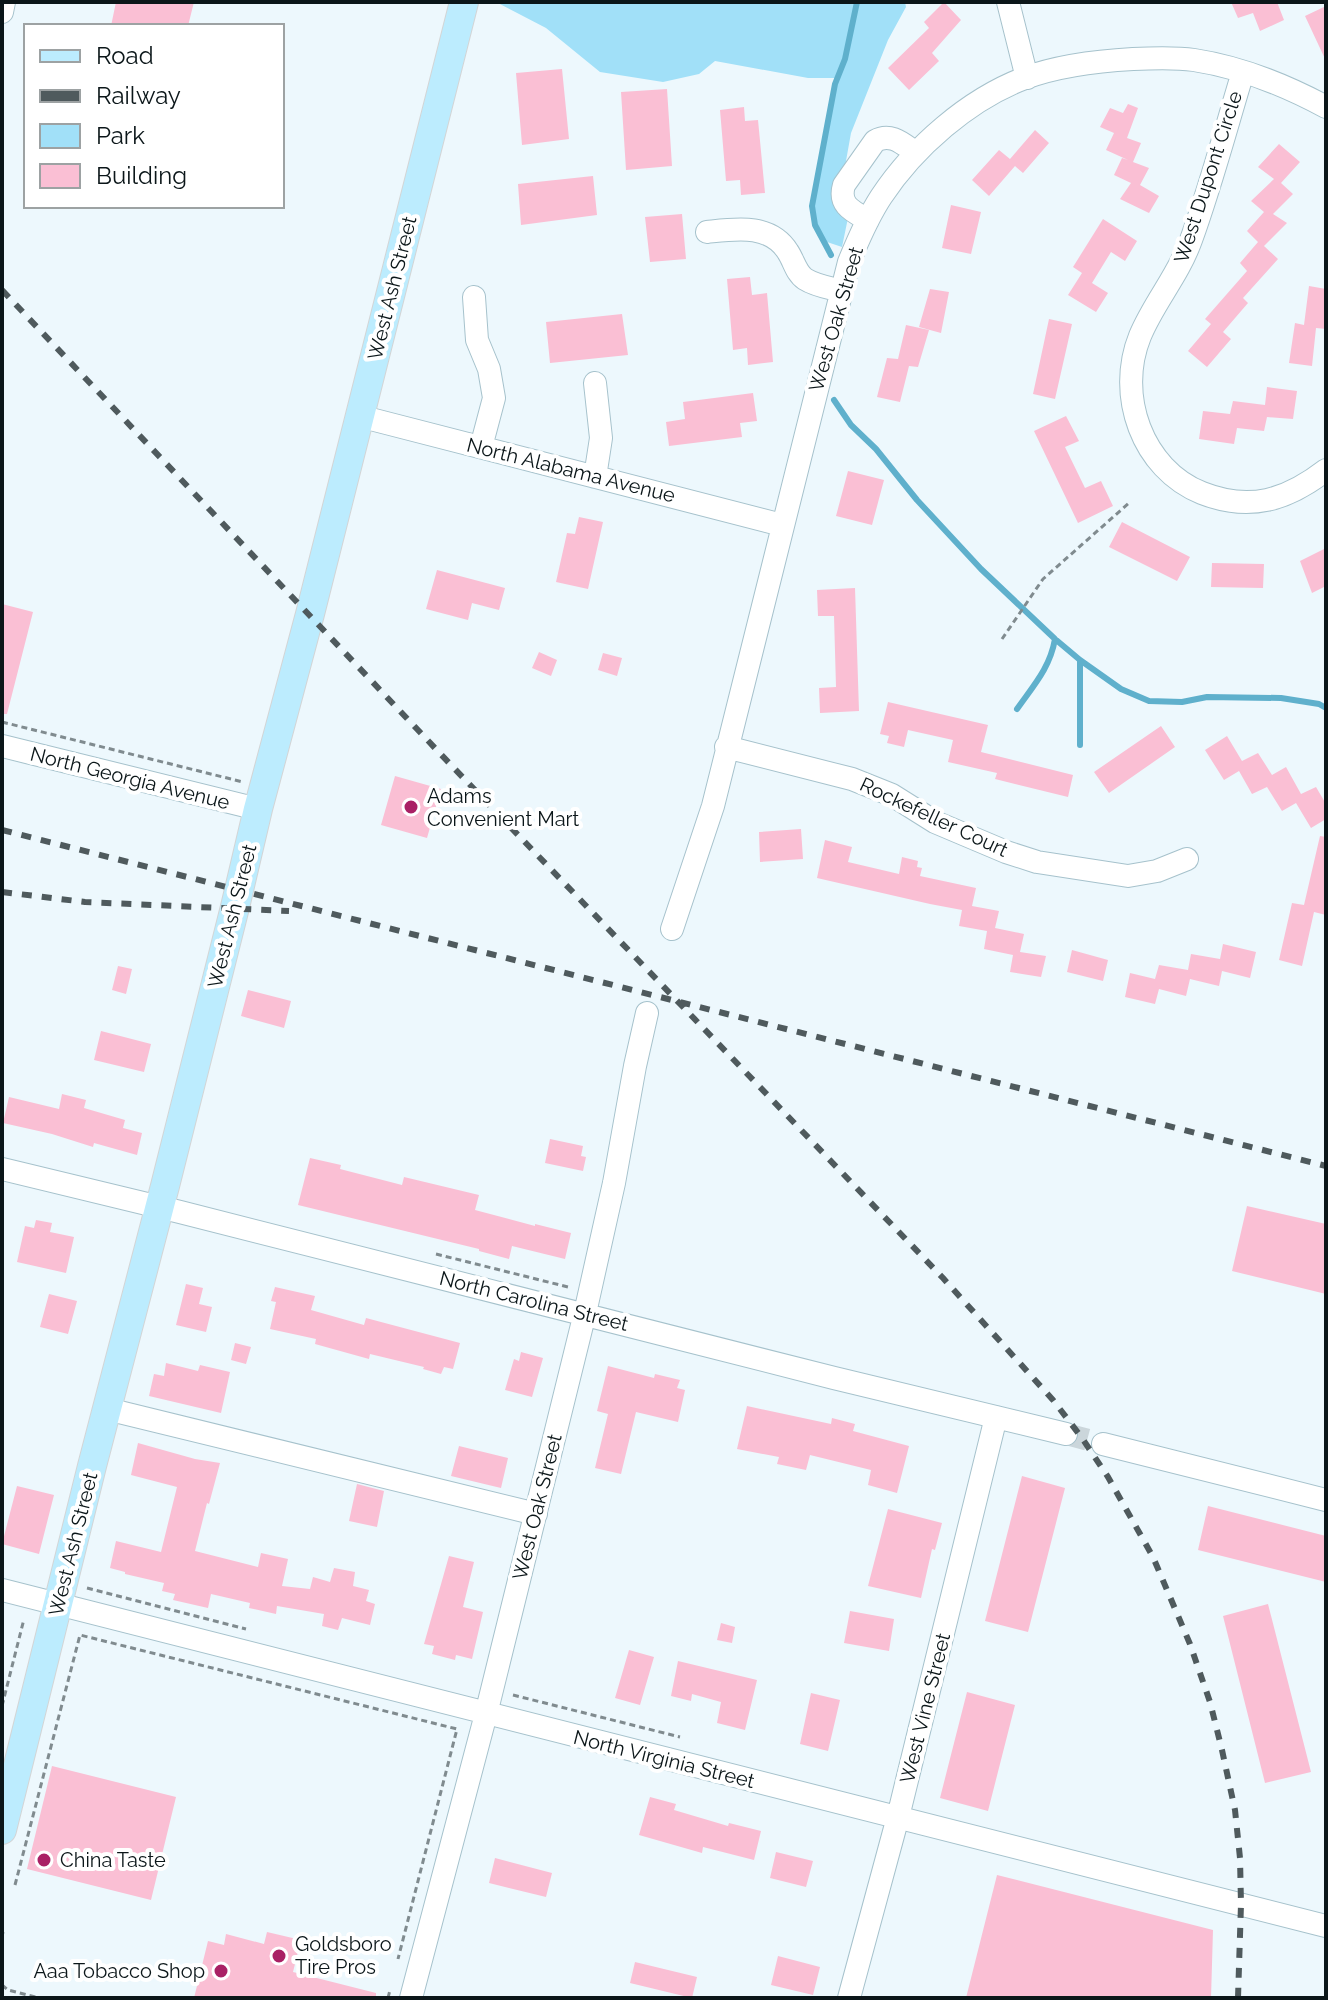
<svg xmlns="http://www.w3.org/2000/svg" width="1328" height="2000" viewBox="0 0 1328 2000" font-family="Raleway,sans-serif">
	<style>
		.green { fill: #a1e0f8 }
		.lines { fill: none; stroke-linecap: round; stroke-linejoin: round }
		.stream { stroke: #5fb0cc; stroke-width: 6 }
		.building { fill: #fabfd4 }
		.minor-tunnel { stroke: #cbd6db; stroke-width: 22; stroke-dasharray: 22 11; stroke-linecap: butt }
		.minor-casing { stroke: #a6c2cc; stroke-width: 24 }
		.major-casing { stroke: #d3d5d6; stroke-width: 30 }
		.path { stroke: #808b8f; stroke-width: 3; stroke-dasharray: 6 4; stroke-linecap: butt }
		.minor { stroke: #fff; stroke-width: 22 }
		.major { stroke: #bcecfe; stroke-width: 28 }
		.rail { stroke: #4f5a5d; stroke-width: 6; stroke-dasharray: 10 10; stroke-linecap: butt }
		.poi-dot { fill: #a92065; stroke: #fff; stroke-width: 3 }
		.labels { text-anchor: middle; stroke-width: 8; stroke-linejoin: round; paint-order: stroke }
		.street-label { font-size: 20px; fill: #0b1619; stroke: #fff }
		.poi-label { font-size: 20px; fill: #0b1619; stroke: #fff; text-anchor: start }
	</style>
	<rect width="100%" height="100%" fill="#edf8fd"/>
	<path class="green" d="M 496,2 L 905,2 L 906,7 L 888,40 L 851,133 L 839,200 L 849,213 L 842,247 L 824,241 L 815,225 L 812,206 L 837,78 L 808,78 L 715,61 L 699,74 L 663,82 L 600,72 L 546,28 Z"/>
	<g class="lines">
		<path class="stream" d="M 831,255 L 815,225 L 812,206 L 835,84 L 845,59 L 857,2
			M 834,400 L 851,425 L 876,449 L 917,500 L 981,569 L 1055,639 L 1080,660 L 1121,689 L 1149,701 L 1182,702 L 1207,697 L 1281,698 L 1319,704 L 1326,708
			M 1080,661 L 1080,745
			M 1017,709 C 1033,686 1050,668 1055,639"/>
	</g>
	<path class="building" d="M 116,2 L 194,2 L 188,26 L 111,26 Z
		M 944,2 L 961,20 L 932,53 L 939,61 L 909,90 L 888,68 L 929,28 L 924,22 Z
		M 1231,2 L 1277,2 L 1284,20 L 1260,31 L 1253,13 L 1238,18 Z
		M 1326,6 L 1326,61 L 1305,16 Z
		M 562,69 L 569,139 L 522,145 L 516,73 Z
		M 667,89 L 672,166 L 626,170 L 621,92 Z
		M 1128,104 L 1138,108 L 1127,138 L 1141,143 L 1133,162 L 1149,168 L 1140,185 L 1159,196 L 1149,213 L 1120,199 L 1131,183 L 1114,175 L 1122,158 L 1128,160 L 1106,150 L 1114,133 L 1100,127 L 1110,108 L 1123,113 Z
		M 744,107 L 745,121 L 758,120 L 765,193 L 741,195 L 740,180 L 726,181 L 720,110 Z
		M 1035,130 L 1049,143 L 1023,173 L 1015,166 L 989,196 L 972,180 L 999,150 L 1010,159 Z
		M 1279,144 L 1300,162 L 1281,183 L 1293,194 L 1273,214 L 1287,223 L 1264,246 L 1278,259 L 1243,298 L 1248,303 L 1223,332 L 1231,339 L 1207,367 L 1188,351 L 1211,324 L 1205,319 L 1247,271 L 1240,263 L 1258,242 L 1247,231 L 1264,212 L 1251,201 L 1274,179 L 1258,167 Z
		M 593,176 L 597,215 L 521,225 L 518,184 Z
		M 951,205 L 981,212 L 971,254 L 942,248 Z
		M 682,214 L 686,259 L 650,262 L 645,217 Z
		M 1103,219 L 1137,241 L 1125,261 L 1111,252 L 1092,283 L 1108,293 L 1096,312 L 1068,295 L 1082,273 L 1073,267 Z
		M 750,277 L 752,295 L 767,293 L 773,362 L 748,365 L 747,348 L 733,350 L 727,279 Z
		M 1309,286 L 1326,289 L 1326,329 L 1316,328 L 1312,366 L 1289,363 L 1295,323 L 1304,325 Z
		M 930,289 L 949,292 L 941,333 L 919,327 Z
		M 622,314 L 628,355 L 550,363 L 546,322 Z
		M 1049,319 L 1072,324 L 1055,399 L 1033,394 Z
		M 906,325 L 929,330 L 918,367 L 909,366 L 900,402 L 877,397 L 887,358 L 898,359 Z
		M 1267,387 L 1297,391 L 1293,419 L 1267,417 L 1264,431 L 1237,428 L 1234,444 L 1199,439 L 1203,411 L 1230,414 L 1233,401 L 1265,405 Z
		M 753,393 L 757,421 L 740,423 L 742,437 L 669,446 L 666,422 L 685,419 L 683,402 Z
		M 1066,416 L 1079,441 L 1065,447 L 1085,488 L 1101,481 L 1113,506 L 1078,523 L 1034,431 Z
		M 848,471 L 884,480 L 872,525 L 836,516 Z
		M 579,517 L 603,522 L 588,589 L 556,582 L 567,533 L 575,534 Z
		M 1122,522 L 1190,557 L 1177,581 L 1109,547 Z
		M 1326,548 L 1326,586 L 1312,593 L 1300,561 Z
		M 1212,563 L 1264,564 L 1263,588 L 1211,587 Z
		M 437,570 L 505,588 L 499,610 L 472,603 L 468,620 L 426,609 Z
		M 855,588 L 859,711 L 820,713 L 819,688 L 836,687 L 834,616 L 818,616 L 817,590 Z
		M 2,604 L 33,612 L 7,714 L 2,714 Z
		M 539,652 L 557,660 L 551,676 L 532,668 Z
		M 603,653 L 622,658 L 617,676 L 598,670 Z
		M 888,702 L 988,725 L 981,752 L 1073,775 L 1068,797 L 995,779 L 997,773 L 948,762 L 953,740 L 908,730 L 904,747 L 887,743 L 889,736 L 880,734 Z
		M 1161,726 L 1175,747 L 1109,793 L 1094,772 Z
		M 1227,736 L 1242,761 L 1258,753 L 1272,775 L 1286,767 L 1301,794 L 1316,787 L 1326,804 L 1326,819 L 1311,828 L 1296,803 L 1282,811 L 1267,787 L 1252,794 L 1239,771 L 1224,780 L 1205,750 Z
		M 395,776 L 441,789 L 427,838 L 381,825 Z
		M 801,829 L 803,859 L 760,862 L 759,832 Z
		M 1320,836 L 1326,837 L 1326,915 L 1314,912 L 1302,966 L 1279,960 L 1292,903 L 1304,905 Z
		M 825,840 L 852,847 L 848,862 L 899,874 L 902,857 L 918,861 L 917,867 L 922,868 L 920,876 L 976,888 L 972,906 L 999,911 L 995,928 L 1024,934 L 1020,952 L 1046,956 L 1041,977 L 1010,972 L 1013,955 L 984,949 L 987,931 L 959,926 L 962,910 L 930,904 L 817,878 Z
		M 1223,944 L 1256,952 L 1250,978 L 1222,971 L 1219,986 L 1190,979 L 1186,996 L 1159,989 L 1155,1004 L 1125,997 L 1130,973 L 1155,979 L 1159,965 L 1188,970 L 1191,954 L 1220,959 Z
		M 1072,950 L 1108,960 L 1103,981 L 1067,972 Z
		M 118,966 L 132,969 L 126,994 L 112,990 Z
		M 248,990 L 291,1001 L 284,1028 L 241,1016 Z
		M 101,1031 L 151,1044 L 144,1072 L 94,1060 Z
		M 62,1094 L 86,1100 L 84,1108 L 125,1120 L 123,1128 L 142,1133 L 137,1155 L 94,1143 L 93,1147 L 52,1134 L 3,1123 L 9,1097 L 59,1109 Z
		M 550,1139 L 583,1146 L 581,1156 L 586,1157 L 583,1171 L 545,1163 Z
		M 310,1158 L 341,1165 L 340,1169 L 402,1185 L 404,1177 L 479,1195 L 475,1210 L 535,1226 L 535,1224 L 571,1233 L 565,1259 L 512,1246 L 509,1259 L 479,1251 L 479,1249 L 298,1205 Z
		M 1247,1206 L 1326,1224 L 1326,1294 L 1232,1271 Z
		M 36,1220 L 52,1223 L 50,1232 L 74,1237 L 66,1273 L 17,1262 L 25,1226 L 34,1228 Z
		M 186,1284 L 203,1288 L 199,1304 L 212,1307 L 206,1332 L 176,1325 Z
		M 275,1287 L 315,1296 L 311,1310 L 364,1325 L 366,1318 L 460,1343 L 453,1369 L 444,1367 L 441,1374 L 423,1369 L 424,1367 L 370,1354 L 369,1359 L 315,1344 L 316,1339 L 270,1329 L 276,1302 L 271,1301 Z
		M 49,1294 L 77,1301 L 68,1334 L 40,1327 Z
		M 235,1343 L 251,1347 L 246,1364 L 231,1360 Z
		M 521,1352 L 543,1358 L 532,1397 L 505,1390 L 514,1359 L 519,1361 Z
		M 166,1363 L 198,1371 L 200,1365 L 230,1372 L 221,1413 L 149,1396 L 154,1374 L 164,1376 Z
		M 608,1366 L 654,1378 L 655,1374 L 680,1380 L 677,1388 L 685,1390 L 678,1422 L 636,1412 L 621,1474 L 595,1468 L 608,1414 L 597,1411 Z
		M 747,1406 L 831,1424 L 832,1418 L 855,1424 L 853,1431 L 909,1446 L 897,1493 L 868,1485 L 871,1470 L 810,1455 L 806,1470 L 777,1464 L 779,1457 L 737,1449 Z
		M 138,1443 L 195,1459 L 220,1463 L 209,1504 L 207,1503 L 195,1551 L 258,1567 L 261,1553 L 288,1559 L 282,1586 L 310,1589 L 313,1577 L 330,1582 L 334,1568 L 355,1572 L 353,1586 L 369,1590 L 366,1601 L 375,1604 L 370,1625 L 342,1618 L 338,1630 L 322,1626 L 324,1614 L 277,1606 L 276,1614 L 249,1608 L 250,1603 L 211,1594 L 208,1608 L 173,1600 L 175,1594 L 162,1591 L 164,1583 L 125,1574 L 125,1572 L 110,1568 L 116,1541 L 161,1552 L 177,1487 L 131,1475 Z
		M 459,1446 L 508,1458 L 501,1488 L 451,1476 Z
		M 1022,1476 L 1065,1488 L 1028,1632 L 985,1621 Z
		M 357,1484 L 384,1491 L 377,1527 L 349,1521 Z
		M 17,1486 L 54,1495 L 39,1554 L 2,1544 Z
		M 1208,1506 L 1326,1536 L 1326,1582 L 1198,1550 Z
		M 888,1509 L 942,1523 L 935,1550 L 932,1549 L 921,1598 L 868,1586 Z
		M 449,1556 L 474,1562 L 463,1607 L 483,1612 L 472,1659 L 456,1655 L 455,1660 L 432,1654 L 434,1646 L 424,1644 Z
		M 1268,1604 L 1311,1772 L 1265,1783 L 1223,1616 Z
		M 850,1611 L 894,1619 L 889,1651 L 844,1643 Z
		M 721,1623 L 735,1627 L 732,1643 L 717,1640 Z
		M 629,1650 L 654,1657 L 640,1705 L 615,1698 Z
		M 678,1661 L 757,1680 L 745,1730 L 717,1723 L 721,1702 L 692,1694 L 691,1701 L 671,1696 Z
		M 967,1692 L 1015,1705 L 988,1811 L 940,1798 Z
		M 811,1693 L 840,1700 L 828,1751 L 800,1744 Z
		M 52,1766 L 176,1797 L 151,1900 L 27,1869 Z
		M 650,1797 L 676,1804 L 674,1810 L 728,1826 L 729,1823 L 761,1831 L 754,1860 L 703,1847 L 702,1853 L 639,1835 Z
		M 776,1852 L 813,1861 L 806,1887 L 770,1878 Z
		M 495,1858 L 552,1873 L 546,1897 L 489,1883 Z
		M 997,1875 L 1213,1930 L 1211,1998 L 966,1998 Z
		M 267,1932 L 301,1940 L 293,1972 L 376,1993 L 376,1998 L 194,1998 L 208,1941 L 224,1945 L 226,1934 L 264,1944 Z
		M 778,1956 L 820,1967 L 813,1995 L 771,1985 Z
		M 635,1962 L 697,1977 L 692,1998 L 630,1983 Z"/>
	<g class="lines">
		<path class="minor-tunnel" d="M 1066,1434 L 1103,1444"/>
		<g class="minor-casing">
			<path id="minor" d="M 1008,2 L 1027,78
				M 2,12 L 4,2
				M 1243,72 C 1226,128 1211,185 1191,240 C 1178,276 1154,302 1140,336 C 1116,395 1142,469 1202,493 C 1250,512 1287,500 1326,470
				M 868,220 C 852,211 838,205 844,185 L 875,141 C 891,132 903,144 916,153
				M 707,232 C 735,229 770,223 788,252 C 794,261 796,273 805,279 C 816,286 830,288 842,291
				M 474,297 L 477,340 L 489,369 L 494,398 L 481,447
				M 595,383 L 601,438 L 595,477
				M 359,416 L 782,525
				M 2,746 L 258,809
				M 726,747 L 852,779 L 892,795 L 935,822 L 1006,852 L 1037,862 L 1128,876 L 1157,871 L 1187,859
				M 672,929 L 713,806 L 849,262 C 858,240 868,217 881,197 C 914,147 969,99 1025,78 C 1060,65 1097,61 1133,59 C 1153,58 1174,57 1194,60 C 1240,67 1285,85 1326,107
				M 2,1169 L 180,1212 L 834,1378 L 1066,1434
				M 107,1409 L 536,1514
				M 1103,1444 L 1326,1500
				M 2,1590 L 1326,1926
				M 411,1998 L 486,1714 L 585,1313 L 614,1183 L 635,1066 L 647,1013
				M 849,1998 L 898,1817 L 996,1417"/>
		</g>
		<g class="major-casing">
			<path id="major" d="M 2,1830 L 92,1466 L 165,1186 L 235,907 L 258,809 L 310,614 L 464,2"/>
		</g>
		<path class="path" d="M 1002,639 L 1043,579 L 1129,503
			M 2,722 L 243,782
			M 436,1254 L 568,1287
			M 87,1588 L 246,1629
			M 513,1695 L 680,1737
			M 2,1706 L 24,1619
			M 15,1885 L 80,1635 L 457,1729 L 398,1959
			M 2,1937 L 3,1932
			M 2,1985 L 8,1990 L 39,1998
			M 388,1998 L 390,1990"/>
		<use href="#minor" class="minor"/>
		<use href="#major" class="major"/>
		<path class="rail" d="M 2,290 L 451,765 L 943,1278 L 1053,1400 L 1082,1438 L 1108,1477 L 1153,1557 L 1190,1644 L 1210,1702 L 1222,1750 L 1235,1810 L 1240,1858 L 1241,1904 L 1238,1998
			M 2,830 L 1326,1166
			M 2,892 L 85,902 L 289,911"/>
	</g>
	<g class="poi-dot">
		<circle cx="411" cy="807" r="8"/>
		<circle cx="44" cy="1860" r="8"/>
		<circle cx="279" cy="1956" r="8"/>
		<circle cx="221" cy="1971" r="8"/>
	</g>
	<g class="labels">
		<g class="street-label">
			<text transform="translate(1208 177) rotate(-72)" y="7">West Dupont Circle</text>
			<text transform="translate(392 288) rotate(-76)" y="7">West Ash Street</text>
			<text transform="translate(836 319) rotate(-74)" y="7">West Oak Street</text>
			<text transform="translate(571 470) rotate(14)" y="7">North Alabama Avenue</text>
			<text transform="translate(130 778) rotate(14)" y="7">North Georgia Avenue</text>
			<text transform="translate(934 817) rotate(25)" y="7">Rockefeller Court</text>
			<text transform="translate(232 916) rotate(-76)" y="7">West Ash Street</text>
			<text transform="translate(534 1301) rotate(14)" y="7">North Carolina Street</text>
			<text transform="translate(537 1507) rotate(-76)" y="7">West Oak Street</text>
			<text transform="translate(73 1544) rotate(-76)" y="7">West Ash Street</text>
			<text transform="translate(925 1708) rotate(-76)" y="7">West Vine Street</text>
			<text transform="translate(664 1759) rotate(14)" y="7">North Virginia Street</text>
		</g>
		<g class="poi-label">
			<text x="427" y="803">Adams<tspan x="427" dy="23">Convenient Mart</tspan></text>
			<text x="60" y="1867">China Taste</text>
			<text x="295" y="1951">Goldsboro<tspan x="295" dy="23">Tire Pros</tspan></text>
			<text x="205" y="1978" text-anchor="end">Aaa Tobacco Shop</text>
		</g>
	</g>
	<rect width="1328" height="2000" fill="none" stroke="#0b1619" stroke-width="8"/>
	<rect x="24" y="24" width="260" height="184" fill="#ffffff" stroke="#9da2a3" stroke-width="2"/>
	<rect x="40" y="50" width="40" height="12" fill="#bcecfe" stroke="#9da2a3" stroke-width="2"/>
	<text x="96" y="64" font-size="24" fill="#0b1619">Road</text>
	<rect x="40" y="90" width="40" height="12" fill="#4f5a5d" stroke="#9da2a3" stroke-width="2"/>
	<text x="96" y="104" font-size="24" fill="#0b1619">Railway</text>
	<rect x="40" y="124" width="40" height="24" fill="#a1e0f8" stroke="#9da2a3" stroke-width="2"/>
	<text x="96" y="144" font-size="24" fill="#0b1619">Park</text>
	<rect x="40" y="164" width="40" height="24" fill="#fabfd4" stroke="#9da2a3" stroke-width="2"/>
	<text x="96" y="184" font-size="24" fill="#0b1619">Building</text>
</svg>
